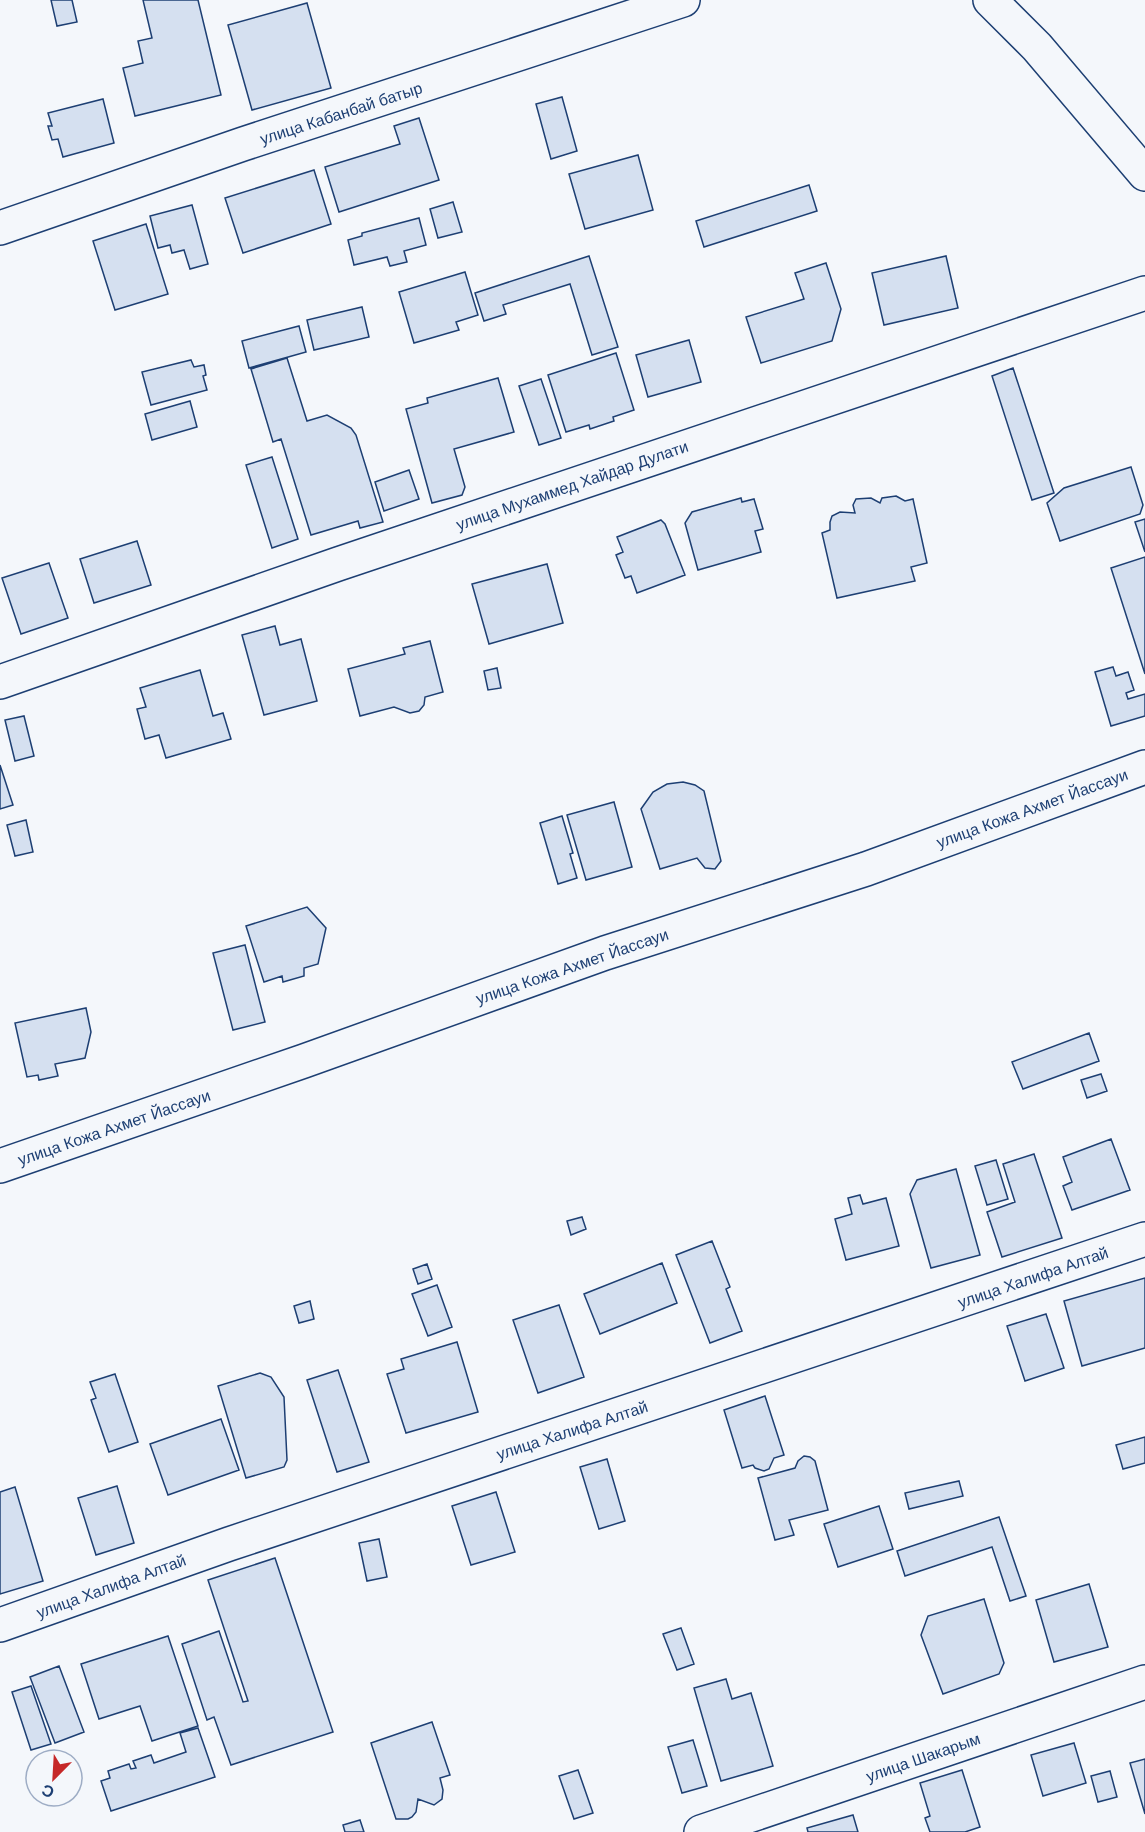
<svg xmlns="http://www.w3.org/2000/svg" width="1145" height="1832" viewBox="0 0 1145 1832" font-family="Arial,sans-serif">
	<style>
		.building { fill: #d5e0f0; stroke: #1d3f73; stroke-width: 1.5 }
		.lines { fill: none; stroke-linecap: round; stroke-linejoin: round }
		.minor-casing { stroke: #1d3f73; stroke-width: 36 }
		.minor { stroke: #f4f7fb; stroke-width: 33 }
		.labels { text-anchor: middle; stroke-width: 4.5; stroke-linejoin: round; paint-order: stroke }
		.street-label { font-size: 16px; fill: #1d3f73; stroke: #f4f7fb }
	</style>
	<rect width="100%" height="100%" fill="#f4f7fb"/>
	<path class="building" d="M 51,0 L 72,0 L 77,22 L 57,26 Z
		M 143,0 L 198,0 L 221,95 L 135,116 L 123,68 L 143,63 L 138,41 L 152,38 Z
		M 307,3 L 331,88 L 252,110 L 228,25 Z
		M 562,97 L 577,151 L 551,159 L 536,104 Z
		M 103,99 L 114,143 L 63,157 L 58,139 L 52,140 L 48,126 L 52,126 L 48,113 Z
		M 419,118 L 439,180 L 339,212 L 325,167 L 400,144 L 394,126 Z
		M 638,155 L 653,210 L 585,229 L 569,174 Z
		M 314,170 L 331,224 L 243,253 L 225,198 Z
		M 809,185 L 817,211 L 704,247 L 696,221 Z
		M 453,202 L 462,232 L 438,238 L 430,209 Z
		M 192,205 L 208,264 L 190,269 L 184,250 L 172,253 L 170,245 L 158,248 L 150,216 Z
		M 419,218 L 426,245 L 404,251 L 407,262 L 390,266 L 387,257 L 354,265 L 348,240 L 362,236 L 362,233 Z
		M 146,224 L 168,294 L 115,310 L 93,241 Z
		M 589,256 L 618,347 L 592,355 L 570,284 L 503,305 L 506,314 L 484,321 L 475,293 Z
		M 946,256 L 958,308 L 884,325 L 872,273 Z
		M 826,263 L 841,309 L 832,341 L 761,363 L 746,317 L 804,299 L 795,273 Z
		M 465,272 L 478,315 L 456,322 L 459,330 L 414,343 L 399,292 Z
		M 362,307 L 369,337 L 314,350 L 307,320 Z
		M 299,326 L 306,352 L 249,368 L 242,341 Z
		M 689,340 L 701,382 L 648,397 L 636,355 Z
		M 616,353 L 634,410 L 613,417 L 614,421 L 590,429 L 589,425 L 566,432 L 548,375 Z
		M 287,358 L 307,421 L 327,415 L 351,428 L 356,435 L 383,522 L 360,528 L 358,521 L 311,535 L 281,439 L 273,442 L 251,369 Z
		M 191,360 L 194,367 L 204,365 L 206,375 L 203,376 L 207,390 L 151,405 L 142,372 Z
		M 1013,368 L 1054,493 L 1032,500 L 992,376 Z
		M 498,378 L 514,432 L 454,449 L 465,487 L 462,495 L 432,503 L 406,409 L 428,403 L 427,398 Z
		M 541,379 L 561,438 L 539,445 L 519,386 Z
		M 190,401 L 197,427 L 152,440 L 145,414 Z
		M 272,457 L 298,539 L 272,548 L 246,465 Z
		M 1131,467 L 1143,505 L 1140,514 L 1060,541 L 1047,503 L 1064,488 Z
		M 409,470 L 419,499 L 384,511 L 375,482 Z
		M 896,496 L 905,501 L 913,499 L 927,563 L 911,567 L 915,581 L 837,598 L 822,533 L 830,530 L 830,522 L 832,516 L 840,512 L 855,513 L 853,505 L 856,499 L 871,498 L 880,503 L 882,498 Z
		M 741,498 L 742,502 L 754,499 L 763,529 L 755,531 L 761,552 L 698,570 L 685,523 L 692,512 Z
		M 1145,519 L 1145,552 L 1135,522 Z
		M 661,520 L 665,524 L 685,575 L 637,593 L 631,576 L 625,578 L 616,555 L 623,552 L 617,537 Z
		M 137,541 L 151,585 L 94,603 L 80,559 Z
		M 1145,557 L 1145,674 L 1111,568 Z
		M 49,563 L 68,618 L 21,634 L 2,578 Z
		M 547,564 L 563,623 L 489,644 L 472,584 Z
		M 275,626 L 280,645 L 301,639 L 317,701 L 264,715 L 242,635 Z
		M 430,641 L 443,692 L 425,697 L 424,705 L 419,711 L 410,713 L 394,707 L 360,716 L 348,669 L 405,654 L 403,648 Z
		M 1113,667 L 1116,676 L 1128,672 L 1134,690 L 1126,693 L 1128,699 L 1145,694 L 1145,716 L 1111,726 L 1095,672 Z
		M 497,668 L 501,688 L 488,690 L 484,671 Z
		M 200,670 L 213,716 L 223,713 L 231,739 L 166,758 L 159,735 L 145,739 L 137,709 L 146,707 L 140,688 Z
		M 24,716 L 34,756 L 15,761 L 5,720 Z
		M 0,765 L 13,805 L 0,809 Z
		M 683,782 L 695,785 L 704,791 L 721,861 L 715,869 L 705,868 L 697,858 L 660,869 L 641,809 L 653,792 L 667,784 Z
		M 614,802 L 632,867 L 586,880 L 567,815 Z
		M 562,816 L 573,853 L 570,854 L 577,878 L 558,884 L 540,823 Z
		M 26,820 L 33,852 L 15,856 L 7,825 Z
		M 307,907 L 326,928 L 318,964 L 304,968 L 304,976 L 283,982 L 282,976 L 264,982 L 246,926 Z
		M 245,945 L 265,1022 L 233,1030 L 213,953 Z
		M 86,1008 L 91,1032 L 85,1058 L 55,1064 L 58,1076 L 39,1080 L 38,1075 L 27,1077 L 15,1023 Z
		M 1089,1033 L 1099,1061 L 1023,1089 L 1012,1062 Z
		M 1101,1074 L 1107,1091 L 1087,1098 L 1081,1080 Z
		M 1111,1139 L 1130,1190 L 1072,1210 L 1063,1186 L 1072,1182 L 1063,1157 Z
		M 1034,1154 L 1062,1238 L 1002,1257 L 987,1212 L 1015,1202 L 1003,1164 Z
		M 996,1160 L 1008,1199 L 987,1205 L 975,1166 Z
		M 956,1169 L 980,1255 L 931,1268 L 910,1194 L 917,1180 Z
		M 860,1195 L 863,1204 L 886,1198 L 899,1246 L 846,1260 L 835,1219 L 852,1214 L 848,1198 Z
		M 582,1217 L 586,1229 L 571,1235 L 567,1221 Z
		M 712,1241 L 730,1287 L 726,1289 L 742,1331 L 710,1343 L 676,1255 Z
		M 662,1263 L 677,1303 L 600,1334 L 584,1294 Z
		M 427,1264 L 432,1279 L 418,1284 L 413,1269 Z
		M 1145,1278 L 1145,1348 L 1082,1366 L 1064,1301 Z
		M 437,1285 L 452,1327 L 428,1336 L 412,1294 Z
		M 310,1301 L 314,1319 L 299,1323 L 294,1306 Z
		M 559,1305 L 584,1377 L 538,1393 L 513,1320 Z
		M 1046,1314 L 1064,1368 L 1025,1381 L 1007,1326 Z
		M 457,1342 L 478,1412 L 406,1433 L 387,1374 L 404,1369 L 401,1359 Z
		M 338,1370 L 369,1462 L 337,1472 L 307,1380 Z
		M 260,1373 L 271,1377 L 284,1397 L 287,1460 L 284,1467 L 246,1478 L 218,1386 Z
		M 115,1374 L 138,1442 L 109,1452 L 91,1400 L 96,1398 L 90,1382 Z
		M 765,1396 L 784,1455 L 774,1458 L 769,1469 L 764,1471 L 755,1468 L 753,1465 L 742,1468 L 724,1410 Z
		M 221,1419 L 239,1470 L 168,1495 L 150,1444 Z
		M 1145,1437 L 1145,1463 L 1123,1469 L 1116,1445 Z
		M 804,1456 L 810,1457 L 815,1461 L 828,1510 L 789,1520 L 794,1535 L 775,1540 L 758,1478 L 795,1468 L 798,1461 Z
		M 607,1459 L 625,1521 L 599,1529 L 580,1467 Z
		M 959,1481 L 963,1496 L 909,1509 L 905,1493 Z
		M 117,1486 L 134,1543 L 96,1555 L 78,1498 Z
		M 15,1487 L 43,1581 L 0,1594 L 0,1492 Z
		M 496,1492 L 515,1552 L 471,1565 L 452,1506 Z
		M 879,1506 L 893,1549 L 838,1567 L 824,1524 Z
		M 999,1517 L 1026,1596 L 1010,1601 L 992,1547 L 905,1576 L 897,1551 Z
		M 379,1539 L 387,1577 L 367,1581 L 359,1543 Z
		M 275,1558 L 333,1732 L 231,1765 L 214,1717 L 207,1720 L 182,1644 L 219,1631 L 243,1702 L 248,1701 L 208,1580 Z
		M 1089,1584 L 1108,1647 L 1054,1662 L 1036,1600 Z
		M 984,1599 L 1004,1663 L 999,1674 L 943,1694 L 921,1635 L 928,1616 Z
		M 681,1628 L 694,1664 L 677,1670 L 663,1634 Z
		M 168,1636 L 198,1726 L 152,1741 L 140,1706 L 99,1719 L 81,1664 Z
		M 59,1666 L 84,1732 L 55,1743 L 30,1677 Z
		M 726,1679 L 732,1699 L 751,1693 L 773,1766 L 721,1781 L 694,1688 Z
		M 31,1686 L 51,1744 L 31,1750 L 12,1692 Z
		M 432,1722 L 450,1775 L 440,1778 L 443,1790 L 442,1799 L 434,1805 L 418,1799 L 416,1812 L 412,1817 L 408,1819 L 396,1819 L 371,1743 Z
		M 198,1728 L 215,1777 L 111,1811 L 101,1781 L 110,1778 L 108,1771 L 129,1764 L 131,1769 L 136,1768 L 133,1761 L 151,1755 L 154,1763 L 186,1752 L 180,1733 Z
		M 693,1740 L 707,1786 L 682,1793 L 668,1747 Z
		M 1074,1743 L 1086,1783 L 1043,1796 L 1031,1755 Z
		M 1145,1759 L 1145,1814 L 1130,1763 Z
		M 578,1770 L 593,1813 L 574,1819 L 559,1776 Z
		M 962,1770 L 980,1827 L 965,1832 L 930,1832 L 925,1818 L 930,1816 L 920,1783 Z
		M 1110,1771 L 1117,1797 L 1098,1802 L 1091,1776 Z
		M 853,1815 L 858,1832 L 808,1832 L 807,1828 Z
		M 360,1820 L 364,1832 L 345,1832 L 343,1825 Z"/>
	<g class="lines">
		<g class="minor-casing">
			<path id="minor" d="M 990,0 L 1037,47 L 1145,174
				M 0,228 L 243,144 L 683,0
				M 0,682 L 338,564 L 1145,293
				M 0,1166 L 304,1061 L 605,953 L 866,869 L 1145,767
				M 0,1625 L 229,1544 L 1145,1239
				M 701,1832 L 1145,1682"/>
		</g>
		<use href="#minor" class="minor"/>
	</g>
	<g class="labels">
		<g class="street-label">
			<text transform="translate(341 113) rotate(-18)" y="6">улица Кабанбай батыр</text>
			<text transform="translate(572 485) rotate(-19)" y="6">улица Мухаммед Хайдар Дулати</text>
			<text transform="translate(1032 808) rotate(-20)" y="6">улица Кожа Ахмет Йассауи</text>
			<text transform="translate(572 966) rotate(-19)" y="6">улица Кожа Ахмет Йассауи</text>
			<text transform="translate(114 1127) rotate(-19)" y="6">улица Кожа Ахмет Йассауи</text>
			<text transform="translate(1033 1277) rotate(-19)" y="6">улица Халифа Алтай</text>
			<text transform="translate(572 1430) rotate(-18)" y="6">улица Халифа Алтай</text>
			<text transform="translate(111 1586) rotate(-20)" y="6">улица Халифа Алтай</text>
			<text transform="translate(923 1757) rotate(-19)" y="6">улица Шакарым</text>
		</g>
	</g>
	<g transform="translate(54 1778) rotate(204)"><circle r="28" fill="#f4f7fb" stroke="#9eadc5" stroke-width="1.5"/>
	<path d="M0-4.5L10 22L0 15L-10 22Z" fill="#c62828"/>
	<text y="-9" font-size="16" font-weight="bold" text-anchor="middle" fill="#1d3f73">С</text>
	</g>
</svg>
